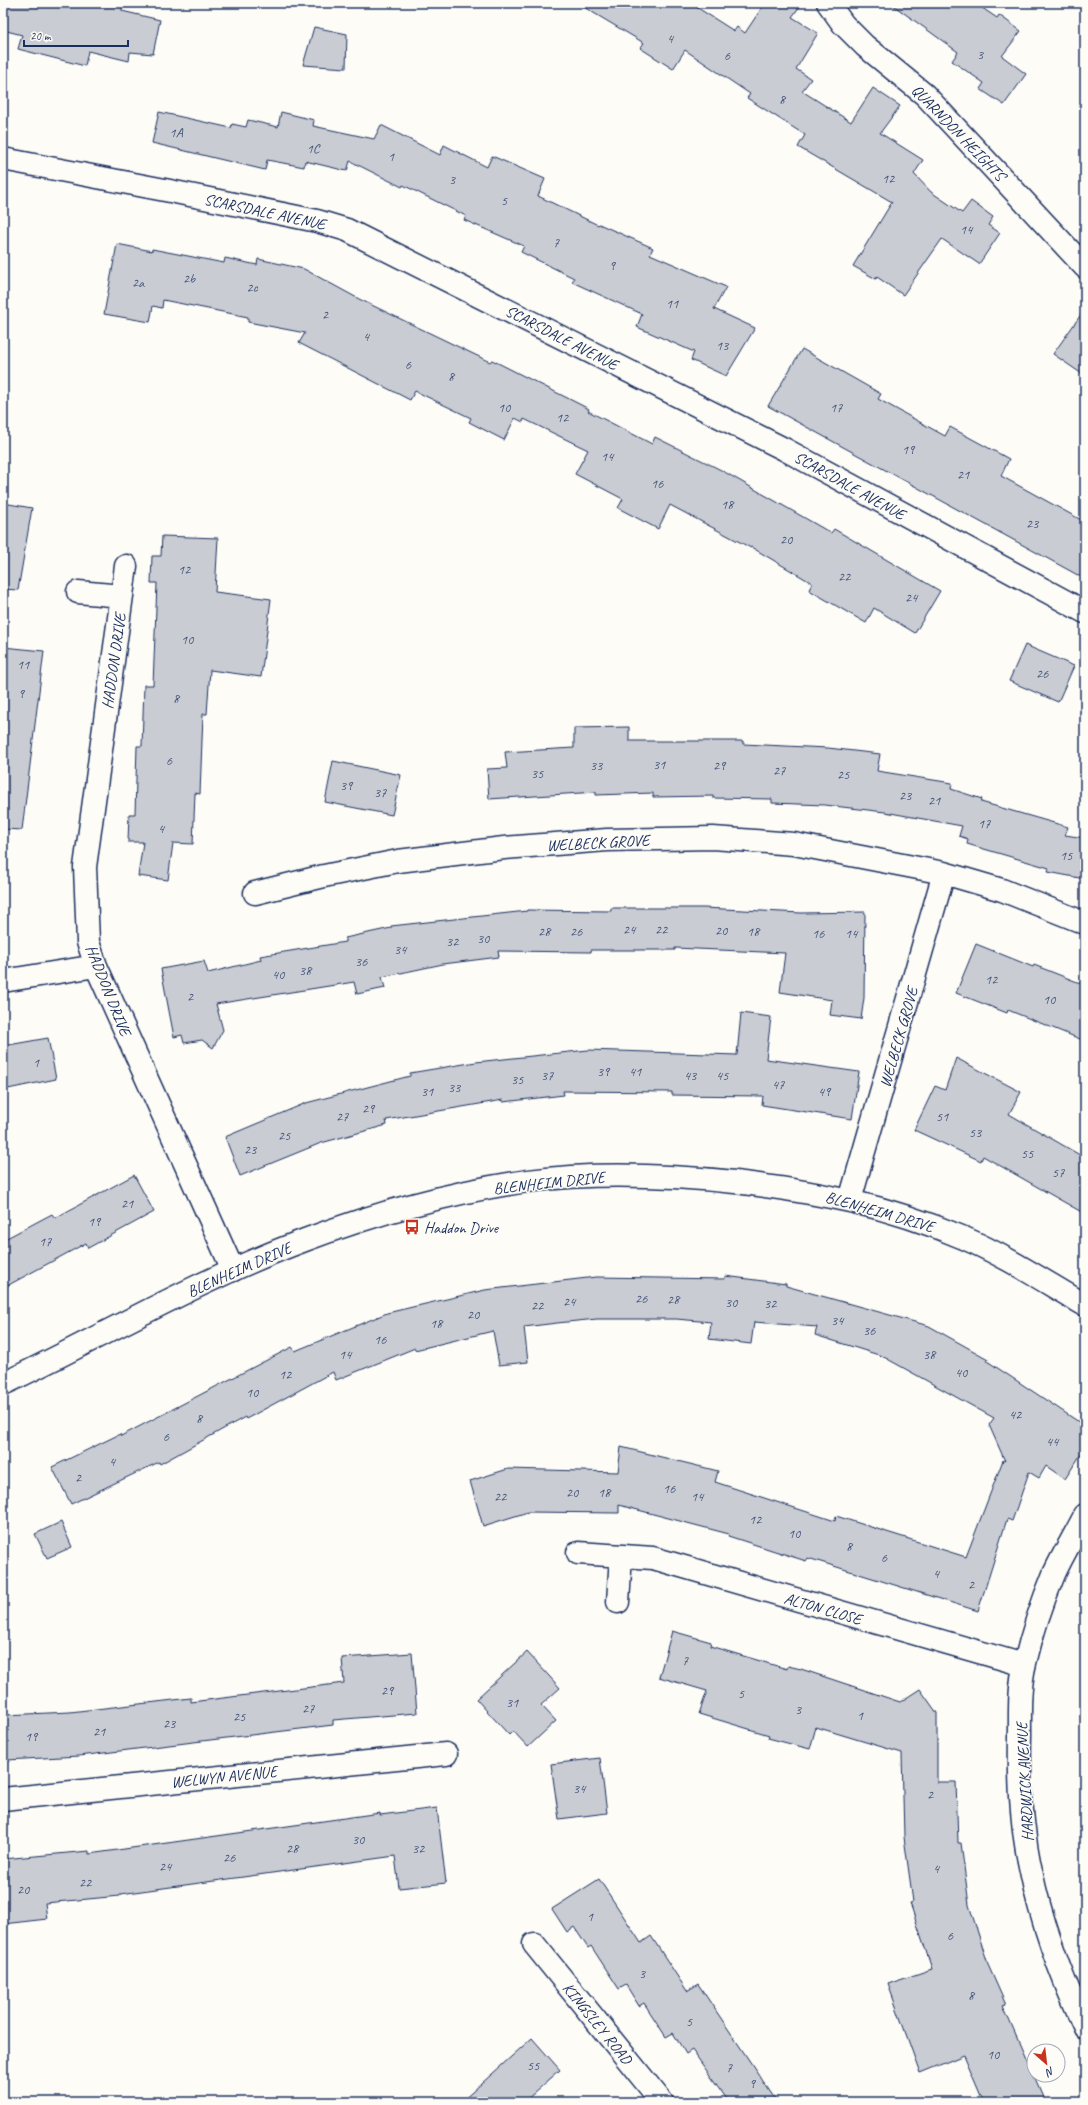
<svg xmlns="http://www.w3.org/2000/svg" width="1088" height="2105" viewBox="0 0 1088 2105" font-family="Caveat,sans-serif">
	<style>
		.building { fill: #c9ccd3; stroke: #1b2f5e }
		.lines { fill: none; stroke-linecap: round; stroke-linejoin: round }
		.minor-casing { stroke: #1b2f5e; stroke-width: 25 }
		.tertiary-casing { stroke: #1b2f5e; stroke-width: 25 }
		.minor { stroke: #fdfcf7; stroke-width: 22 }
		.tertiary { stroke: #fdfcf7; stroke-width: 22 }
		.labels { text-anchor: middle; stroke-width: 3; stroke-linejoin: round; paint-order: stroke }
		.number-label { font-size: 14px; fill: #46567b }
		.street-label { font-size: 16px; fill: #1b2f5e; stroke: #fdfcf7 }
		.poi-label { font-size: 16px; fill: #1b2f5e; stroke: #fdfcf7; text-anchor: start }
	</style>
	<rect width="100%" height="100%" fill="#fdfcf7"/>
	<filter id="ink" filterUnits="userSpaceOnUse"><feTurbulence type="fractalNoise" baseFrequency=".025" numOctaves="2"/><feDisplacementMap in="SourceGraphic" scale="8" xChannelSelector="R" yChannelSelector="G"/><feConvolveMatrix kernelMatrix="1 2 1 2 8 2 1 2 1" color-interpolation-filters="sRGB"/></filter>
	<g filter="url(#ink)">
		<path class="building" d="M 3,3 L 108,3 L 122,6 L 122,11 L 160,20 L 153,54 L 130,52 L 129,61 L 88,51 L 85,66 L 18,49 L 22,35 L 3,30 Z
			M 577,3 L 690,3 L 734,31 L 737,27 L 745,33 L 765,3 L 802,3 L 792,17 L 818,33 L 796,69 L 811,79 L 802,91 L 851,122 L 873,88 L 900,106 L 880,133 L 923,160 L 914,174 L 931,192 L 962,213 L 971,201 L 993,217 L 988,225 L 1000,233 L 979,264 L 942,239 L 903,295 L 877,277 L 876,279 L 853,266 L 892,202 L 798,147 L 805,135 L 747,98 L 750,94 L 685,50 L 673,69 L 640,48 L 644,43 Z
			M 890,3 L 975,3 L 997,18 L 999,15 L 1021,31 L 1002,56 L 1026,74 L 1004,105 L 980,89 L 984,83 L 952,61 L 958,52 Z
			M 314,27 L 347,34 L 346,68 L 303,65 Z
			M 159,112 L 231,128 L 232,124 L 246,127 L 248,120 L 278,127 L 281,112 L 314,120 L 313,126 L 374,139 L 381,125 L 440,155 L 444,145 L 487,167 L 492,156 L 545,179 L 538,196 L 598,225 L 599,224 L 653,248 L 650,254 L 726,287 L 714,309 L 755,328 L 726,376 L 691,360 L 694,352 L 637,327 L 642,314 L 572,282 L 574,278 L 521,252 L 524,246 L 464,220 L 466,216 L 403,185 L 402,187 L 350,161 L 347,171 L 305,161 L 304,167 L 267,160 L 265,170 L 152,143 Z
			M 117,244 L 152,251 L 152,249 L 224,263 L 225,258 L 257,265 L 258,259 L 304,269 L 359,299 L 490,362 L 492,360 L 589,409 L 588,411 L 652,444 L 655,437 L 721,470 L 831,533 L 834,529 L 940,591 L 915,633 L 874,608 L 866,623 L 809,590 L 812,583 L 751,547 L 751,548 L 670,505 L 658,529 L 618,508 L 623,499 L 575,474 L 588,450 L 524,419 L 523,422 L 515,418 L 504,440 L 469,422 L 471,418 L 415,391 L 410,400 L 299,343 L 305,333 L 248,322 L 248,317 L 163,300 L 162,308 L 153,306 L 150,322 L 104,314 Z
			M 1085,309 L 1085,376 L 1053,354 Z
			M 802,349 L 881,394 L 878,399 L 945,436 L 950,427 L 1009,459 L 1001,476 L 1085,522 L 1085,579 L 768,406 Z
			M 3,503 L 32,508 L 18,590 L 3,589 Z
			M 162,536 L 218,538 L 215,592 L 271,599 L 261,677 L 210,670 L 207,714 L 203,714 L 200,794 L 195,793 L 193,844 L 173,843 L 168,880 L 138,876 L 143,842 L 128,842 L 129,814 L 135,814 L 137,746 L 142,746 L 144,685 L 153,685 L 157,583 L 151,583 L 152,556 L 161,556 Z
			M 1025,645 L 1074,666 L 1058,702 L 1009,681 Z
			M 3,647 L 44,651 L 22,830 L 3,829 Z
			M 629,727 L 629,741 L 743,741 L 743,744 L 828,748 L 880,754 L 877,771 L 952,783 L 951,789 L 982,799 L 981,802 L 1068,827 L 1065,835 L 1085,838 L 1085,879 L 1048,872 L 1049,868 L 967,844 L 968,839 L 959,836 L 962,826 L 885,812 L 825,805 L 772,803 L 772,799 L 713,798 L 713,796 L 653,797 L 653,793 L 596,795 L 596,792 L 489,799 L 487,769 L 507,768 L 505,752 L 574,748 L 574,728 Z
			M 333,761 L 401,775 L 392,815 L 325,802 Z
			M 611,908 L 704,908 L 801,913 L 865,912 L 864,998 L 861,1019 L 830,1015 L 832,1000 L 780,992 L 785,953 L 675,948 L 675,950 L 591,950 L 591,952 L 498,951 L 499,957 L 443,964 L 382,977 L 385,988 L 357,994 L 354,982 L 216,1004 L 223,1030 L 213,1048 L 202,1040 L 184,1043 L 182,1035 L 174,1037 L 161,969 L 204,961 L 208,973 L 261,960 L 260,956 L 345,942 L 345,938 L 391,928 L 391,926 L 527,911 L 527,910 L 611,911 Z
			M 976,944 L 1033,967 L 1034,965 L 1085,985 L 1085,1041 L 1008,1010 L 1007,1013 L 956,993 Z
			M 741,1013 L 771,1017 L 766,1059 L 859,1072 L 852,1119 L 762,1105 L 763,1096 L 672,1095 L 672,1092 L 563,1091 L 564,1095 L 503,1102 L 503,1100 L 386,1120 L 387,1125 L 321,1143 L 240,1176 L 225,1137 L 306,1103 L 410,1076 L 410,1073 L 476,1062 L 588,1050 L 737,1055 Z
			M 48,1038 L 56,1079 L 3,1090 L 3,1046 Z
			M 956,1058 L 1021,1092 L 1009,1114 L 1085,1158 L 1085,1214 L 983,1156 L 981,1161 L 914,1130 L 935,1086 L 945,1090 Z
			M 134,1175 L 154,1212 L 88,1248 L 86,1243 L 3,1288 L 3,1240 L 52,1214 L 55,1218 Z
			M 725,1276 L 786,1284 L 786,1286 L 929,1326 L 988,1359 L 987,1361 L 1085,1426 L 1085,1448 L 1065,1479 L 1046,1466 L 1039,1478 L 1029,1472 L 1012,1521 L 1007,1519 L 978,1611 L 808,1558 L 806,1561 L 728,1536 L 729,1534 L 619,1505 L 619,1513 L 528,1512 L 483,1526 L 470,1481 L 508,1469 L 618,1472 L 621,1447 L 718,1471 L 715,1482 L 835,1521 L 836,1516 L 966,1557 L 1003,1460 L 1005,1461 L 989,1425 L 994,1418 L 882,1356 L 815,1335 L 817,1327 L 754,1322 L 751,1344 L 709,1339 L 711,1322 L 676,1319 L 597,1319 L 557,1323 L 524,1327 L 528,1362 L 499,1365 L 493,1331 L 415,1350 L 415,1348 L 336,1380 L 333,1372 L 246,1419 L 245,1417 L 160,1464 L 159,1462 L 71,1504 L 52,1467 L 120,1434 L 121,1436 L 292,1347 L 295,1351 L 387,1313 L 485,1290 L 596,1277 L 725,1279 Z
			M 61,1522 L 72,1547 L 47,1558 L 35,1534 Z
			M 672,1631 L 711,1642 L 710,1646 L 787,1669 L 788,1666 L 801,1669 L 900,1702 L 920,1689 L 937,1713 L 937,1782 L 956,1782 L 958,1843 L 961,1843 L 969,1905 L 989,1967 L 1006,2005 L 1003,2006 L 1045,2102 L 984,2102 L 964,2055 L 920,2073 L 888,1984 L 932,1969 L 910,1903 L 913,1902 L 904,1837 L 902,1753 L 816,1727 L 810,1749 L 768,1738 L 769,1735 L 699,1714 L 707,1691 L 659,1677 Z
			M 527,1652 L 560,1688 L 541,1705 L 556,1721 L 528,1747 L 513,1731 L 509,1735 L 476,1699 Z
			M 412,1653 L 417,1713 L 333,1720 L 333,1725 L 79,1756 L 7,1760 L 5,1715 L 70,1712 L 191,1698 L 191,1702 L 344,1683 L 342,1658 Z
			M 600,1758 L 607,1813 L 559,1819 L 551,1764 Z
			M 437,1808 L 446,1883 L 399,1888 L 395,1856 L 120,1894 L 120,1896 L 45,1903 L 47,1919 L 3,1924 L 3,1859 L 89,1851 L 89,1854 L 380,1813 L 380,1815 Z
			M 599,1879 L 641,1943 L 651,1936 L 687,1991 L 698,1984 L 777,2102 L 729,2102 L 692,2050 L 686,2054 L 673,2033 L 666,2037 L 644,2003 L 639,2006 L 626,1985 L 619,1989 L 591,1946 L 588,1948 L 574,1927 L 567,1932 L 552,1909 Z
			M 532,2038 L 560,2070 L 524,2102 L 461,2102 Z"/>
		<g class="lines">
			<g class="minor-casing">
				<path id="minor" d="M 828,3 L 843,24 L 865,46 L 925,95 L 1085,267
					M 3,159 L 170,191 L 317,221 L 347,230 L 784,449 L 1085,612
					M 126,566 L 85,867 L 88,942 L 96,966 L 233,1270
					M 78,592 L 122,596
					M 255,893 L 324,876 L 398,861 L 504,848 L 607,840 L 713,838 L 794,844 L 944,873
					M 3,981 L 96,966
					M 850,1200 L 944,873 L 1002,890 L 1085,923
					M 1085,1515 C 1075,1535 1063,1554 1054,1574 C 1042,1603 1032,1633 1025,1663 C 1019,1686 1020,1713 1020,1736 C 1019,1781 1021,1827 1031,1871 C 1042,1926 1062,1978 1085,2028
					M 578,1553 L 653,1558 L 1024,1665
					M 618,1602 L 621,1556
					M 3,1799 L 446,1754
					M 534,1944 L 662,2102"/>
			</g>
			<g class="tertiary-casing">
				<path id="tertiary" d="M 3,1384 C 103,1336 200,1279 305,1240 C 377,1213 451,1192 528,1181 C 596,1172 667,1175 735,1182 C 818,1192 886,1205 964,1238 C 1006,1256 1045,1282 1085,1305"/>
			</g>
			<use href="#minor" class="minor"/>
			<use href="#tertiary" class="tertiary"/>
		</g>
	</g>
	<defs>
		<g id="bus-bare" transform="scale(1.2)"><path d="M-5-6H5V4H4V6H2V4H-2V6H-4V4H-5ZM-3.5-4V0h7V-4ZM-3.5 1.2v1.5H-2V1.2ZM2 1.2v1.5H3.5V1.2Z" fill="#c8321e" stroke="#fdfcf7" stroke-width="2.5" paint-order="stroke"/></g>
	</defs>
	<g fill-rule="evenodd">
		<use href="#bus-bare" x="412" y="1227"/>
	</g>
	<g class="labels">
		<g class="number-label">
			<text x="670" y="43">4</text>
			<text x="980" y="59">3</text>
			<text x="727" y="60">6</text>
			<text x="782" y="104">8</text>
			<text x="176" y="137">1A</text>
			<text x="313" y="153">1C</text>
			<text x="391" y="161">1</text>
			<text x="888" y="183">12</text>
			<text x="452" y="184">3</text>
			<text x="504" y="205">5</text>
			<text x="966" y="234">14</text>
			<text x="556" y="247">7</text>
			<text x="612" y="270">9</text>
			<text x="189" y="283">2b</text>
			<text x="138" y="287">2a</text>
			<text x="252" y="292">2c</text>
			<text x="672" y="308">11</text>
			<text x="325" y="319">2</text>
			<text x="366" y="341">4</text>
			<text x="722" y="350">13</text>
			<text x="408" y="369">6</text>
			<text x="451" y="381">8</text>
			<text x="504" y="412">10</text>
			<text x="836" y="412">17</text>
			<text x="562" y="422">12</text>
			<text x="908" y="454">19</text>
			<text x="607" y="461">14</text>
			<text x="963" y="479">21</text>
			<text x="657" y="488">16</text>
			<text x="727" y="509">18</text>
			<text x="1032" y="528">23</text>
			<text x="786" y="544">20</text>
			<text x="184" y="574">12</text>
			<text x="844" y="581">22</text>
			<text x="911" y="602">24</text>
			<text x="187" y="644">10</text>
			<text x="23" y="669">11</text>
			<text x="1042" y="678">26</text>
			<text x="21" y="698">9</text>
			<text x="176" y="703">8</text>
			<text x="169" y="765">6</text>
			<text x="659" y="769">31</text>
			<text x="596" y="770">33</text>
			<text x="719" y="770">29</text>
			<text x="779" y="775">27</text>
			<text x="537" y="778">35</text>
			<text x="843" y="779">25</text>
			<text x="346" y="790">39</text>
			<text x="380" y="797">37</text>
			<text x="905" y="800">23</text>
			<text x="934" y="805">21</text>
			<text x="984" y="828">17</text>
			<text x="161" y="833">4</text>
			<text x="1066" y="860">15</text>
			<text x="629" y="934">24</text>
			<text x="661" y="934">22</text>
			<text x="721" y="935">20</text>
			<text x="544" y="936">28</text>
			<text x="576" y="936">26</text>
			<text x="753" y="936">18</text>
			<text x="818" y="938">16</text>
			<text x="851" y="938">14</text>
			<text x="483" y="943">30</text>
			<text x="452" y="946">32</text>
			<text x="400" y="954">34</text>
			<text x="361" y="966">36</text>
			<text x="305" y="975">38</text>
			<text x="278" y="979">40</text>
			<text x="991" y="984">12</text>
			<text x="190" y="1001">2</text>
			<text x="1049" y="1004">10</text>
			<text x="36" y="1067">1</text>
			<text x="603" y="1076">39</text>
			<text x="635" y="1076">41</text>
			<text x="547" y="1080">37</text>
			<text x="690" y="1080">43</text>
			<text x="722" y="1080">45</text>
			<text x="517" y="1084">35</text>
			<text x="778" y="1089">47</text>
			<text x="454" y="1092">33</text>
			<text x="427" y="1096">31</text>
			<text x="824" y="1096">49</text>
			<text x="368" y="1113">29</text>
			<text x="342" y="1121">27</text>
			<text x="942" y="1121">51</text>
			<text x="975" y="1137">53</text>
			<text x="284" y="1140">25</text>
			<text x="250" y="1154">23</text>
			<text x="1027" y="1158">55</text>
			<text x="1058" y="1177">57</text>
			<text x="127" y="1208">21</text>
			<text x="94" y="1226">19</text>
			<text x="45" y="1246">17</text>
			<text x="641" y="1303">26</text>
			<text x="673" y="1304">28</text>
			<text x="569" y="1306">24</text>
			<text x="731" y="1307">30</text>
			<text x="770" y="1308">32</text>
			<text x="537" y="1310">22</text>
			<text x="473" y="1319">20</text>
			<text x="837" y="1325">34</text>
			<text x="436" y="1328">18</text>
			<text x="869" y="1335">36</text>
			<text x="380" y="1344">16</text>
			<text x="345" y="1359">14</text>
			<text x="929" y="1359">38</text>
			<text x="961" y="1377">40</text>
			<text x="285" y="1379">12</text>
			<text x="252" y="1397">10</text>
			<text x="1015" y="1419">42</text>
			<text x="199" y="1423">8</text>
			<text x="166" y="1441">6</text>
			<text x="1052" y="1446">44</text>
			<text x="112" y="1466">4</text>
			<text x="78" y="1482">2</text>
			<text x="669" y="1493">16</text>
			<text x="572" y="1497">20</text>
			<text x="604" y="1497">18</text>
			<text x="500" y="1501">22</text>
			<text x="697" y="1501">14</text>
			<text x="755" y="1524">12</text>
			<text x="794" y="1538">10</text>
			<text x="849" y="1551">8</text>
			<text x="884" y="1562">6</text>
			<text x="936" y="1578">4</text>
			<text x="971" y="1589">2</text>
			<text x="685" y="1665">7</text>
			<text x="387" y="1695">29</text>
			<text x="741" y="1698">5</text>
			<text x="512" y="1707">31</text>
			<text x="308" y="1713">27</text>
			<text x="798" y="1714">3</text>
			<text x="860" y="1720">1</text>
			<text x="239" y="1721">25</text>
			<text x="169" y="1728">23</text>
			<text x="99" y="1736">21</text>
			<text x="31" y="1741">19</text>
			<text x="579" y="1793">34</text>
			<text x="930" y="1799">2</text>
			<text x="358" y="1844">30</text>
			<text x="292" y="1853">28</text>
			<text x="418" y="1853">32</text>
			<text x="229" y="1862">26</text>
			<text x="165" y="1871">24</text>
			<text x="936" y="1873">4</text>
			<text x="85" y="1887">22</text>
			<text x="23" y="1894">20</text>
			<text x="590" y="1921">1</text>
			<text x="950" y="1940">6</text>
			<text x="642" y="1978">3</text>
			<text x="971" y="2000">8</text>
			<text x="689" y="2026">5</text>
			<text x="993" y="2059">10</text>
			<text x="533" y="2070">55</text>
			<text x="729" y="2072">7</text>
			<text x="752" y="2088">9</text>
		</g>
		<g class="street-label">
			<text transform="translate(959 132) rotate(46)" y="6">QUARNDON HEIGHTS</text>
			<text transform="translate(265 211) rotate(12)" y="6">SCARSDALE AVENUE</text>
			<text transform="translate(562 337) rotate(27)" y="6">SCARSDALE AVENUE</text>
			<text transform="translate(850 485) rotate(29)" y="6">SCARSDALE AVENUE</text>
			<text transform="translate(113 661) rotate(-82)" y="6">HADDON DRIVE</text>
			<text transform="translate(598 842) rotate(-3)" y="6">WELBECK GROVE</text>
			<text transform="translate(109 990) rotate(68)" y="6">HADDON DRIVE</text>
			<text transform="translate(898 1037) rotate(-74)" y="6">WELBECK GROVE</text>
			<text transform="translate(549 1182) rotate(-6)" y="6">BLENHEIM DRIVE</text>
			<text transform="translate(880 1211) rotate(16)" y="6">BLENHEIM DRIVE</text>
			<text transform="translate(239 1269) rotate(-24)" y="6">BLENHEIM DRIVE</text>
			<text transform="translate(823 1608) rotate(16)" y="6">ALTON CLOSE</text>
			<text transform="translate(224 1776) rotate(-6)" y="6">WELWYN AVENUE</text>
			<text transform="translate(1024 1782) rotate(-93)" y="6">HARDWICK AVENUE</text>
			<text transform="translate(598 2023) rotate(51)" y="6">KINGSLEY ROAD</text>
		</g>
		<g class="poi-label">
			<text x="424" y="1233">Haddon Drive</text>
		</g>
	</g>
	<rect width="1088" height="2105" fill="none" stroke="#fdfcf7" stroke-width="16"/>
	<rect x="8" y="8" width="1072" height="2089" fill="none" stroke="#1b2f5e" stroke-width="1.5" filter="url(#ink)"/>
	<g transform="translate(1046 2063) rotate(152)"><circle r="19" fill="#fdfcf7" stroke="#a3aaba"/>
	<path d="M0-3L7 15L0 10L-7 15Z" fill="#c8321e"/>
	<text y="-6" font-size="11" font-weight="bold" text-anchor="middle" fill="#1b2f5e">N</text>
	</g>
	<path d="M24 40v6h104v-6" fill="none" stroke="#1b2f5e" stroke-width="2"/>
	<text x="30" y="40" font-size="12" fill="#1b2f5e" stroke="#fdfcf7" stroke-width="3" paint-order="stroke">20 m</text>
</svg>
